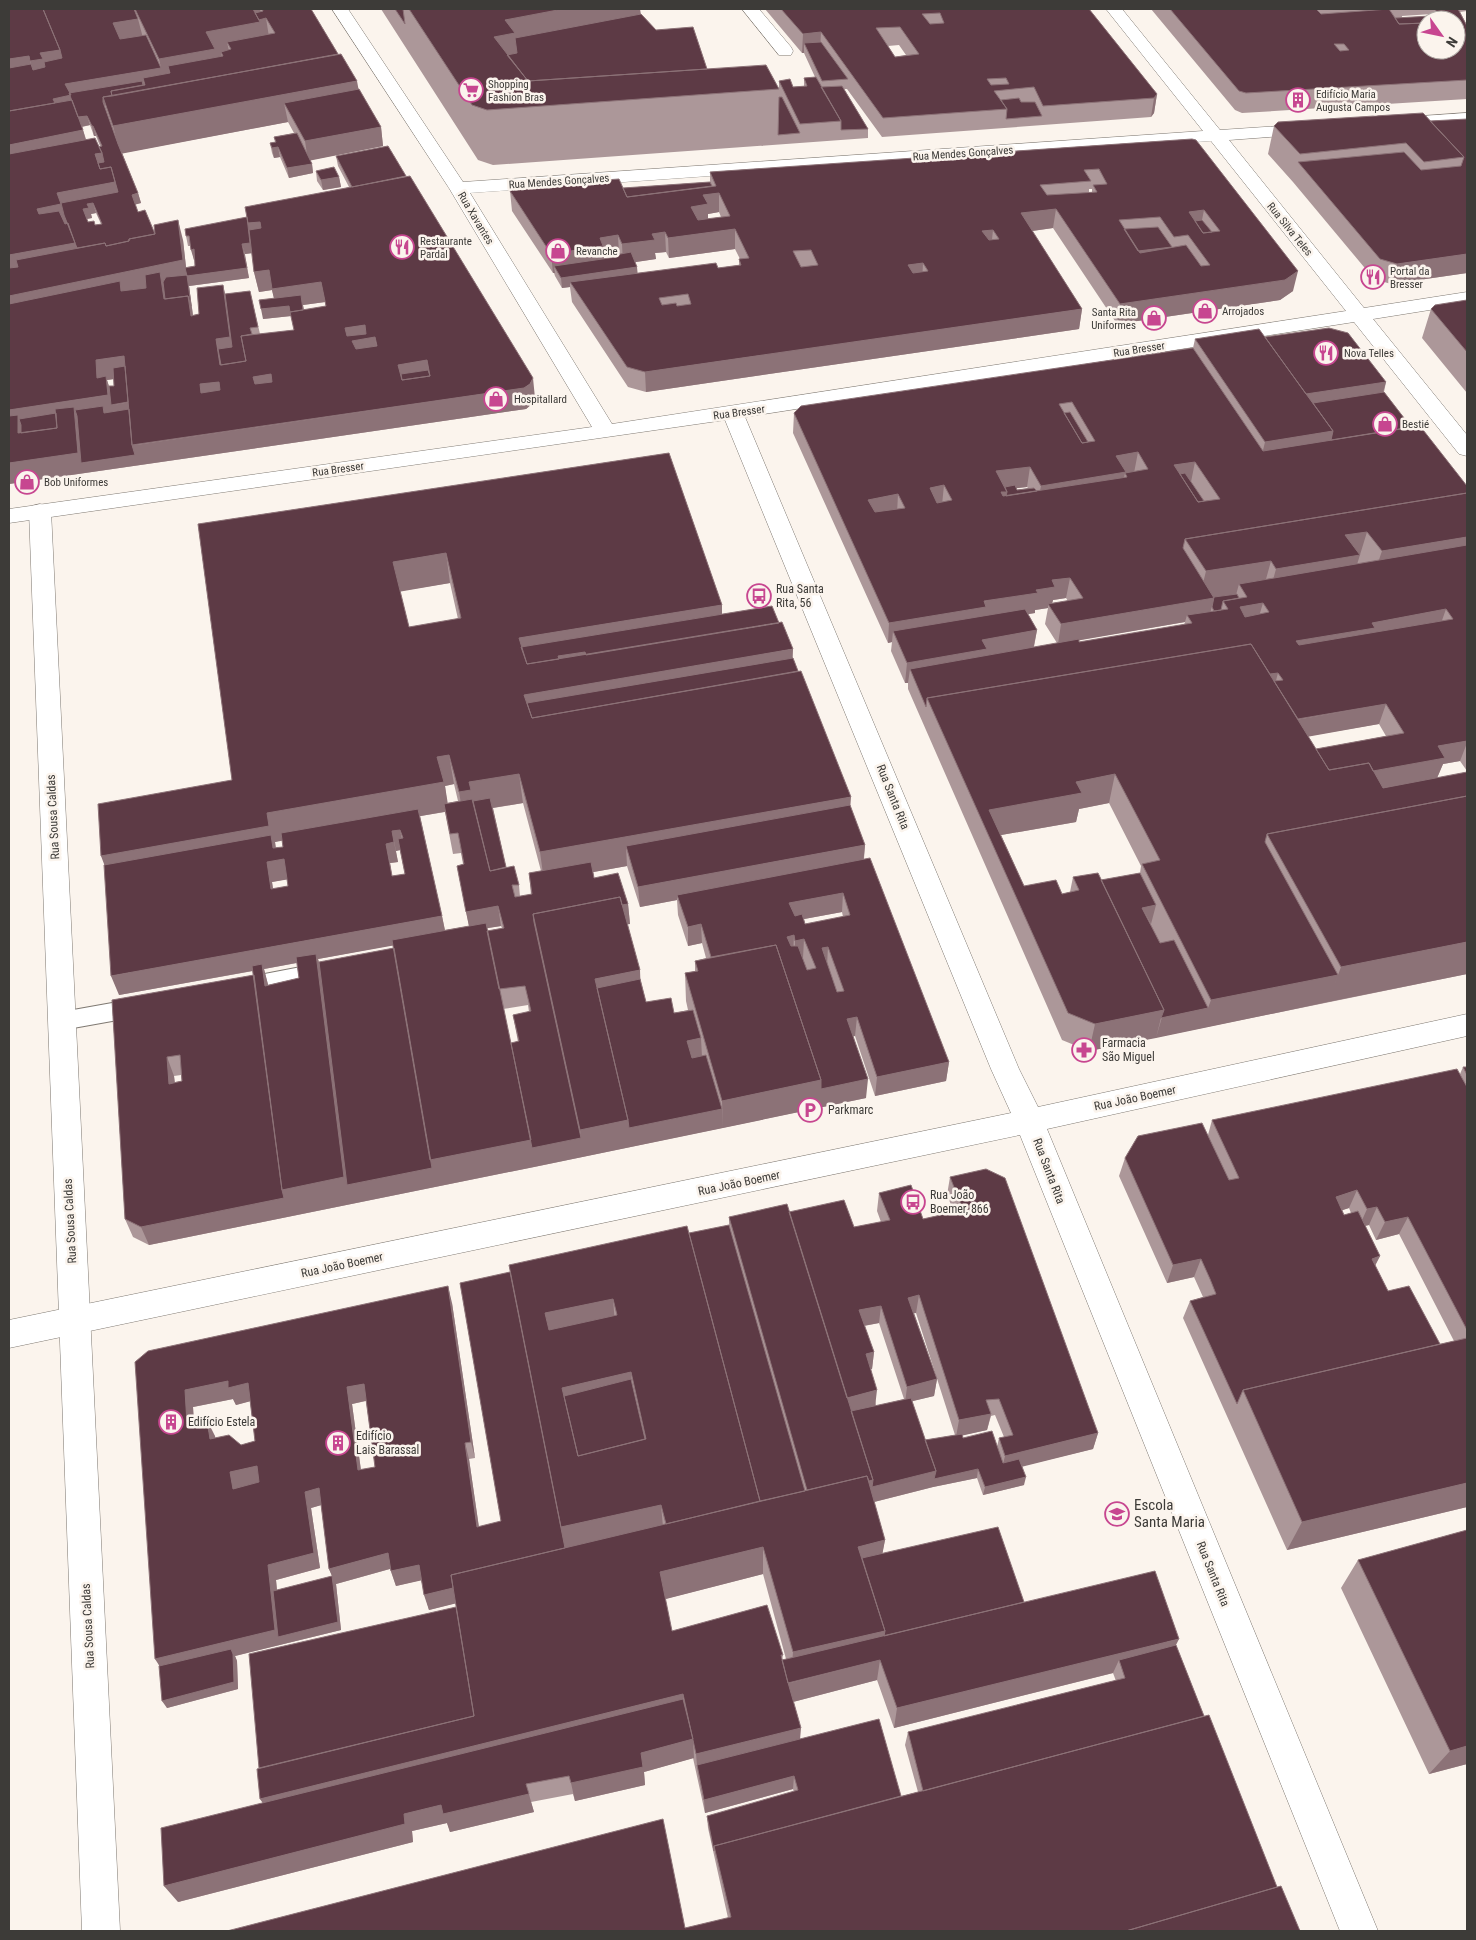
<svg xmlns="http://www.w3.org/2000/svg" width="1476" height="1940" viewBox="0 0 1476 1940" font-family="'Roboto Condensed',sans-serif">
	<style>
		.lines { fill: none; stroke-linecap: round; stroke-linejoin: round }
		.lane-casing { stroke: #7f7972; stroke-width: 2 }
		.street-casing { stroke: #7f7972; stroke-width: 1 }
		.secondary-casing { stroke: #7f7972; stroke-width: 1 }
		.lane { fill: #fff; fill-rule: evenodd }
		.street { fill: #fff; fill-rule: evenodd }
		.secondary { fill: #fff; fill-rule: evenodd }
		.wall { fill: #ac9799; fill-rule: evenodd }
		.shaded-wall { fill: #8c7277; fill-rule: evenodd }
		.building { fill: #5d3a45; stroke: #8c7277; fill-rule: evenodd }
		.labels { text-anchor: middle; stroke-width: 5; stroke-linejoin: round; paint-order: stroke }
		.far-poi-label { font-size: 11px; fill: #3d3b38; stroke: #fbf4ed; text-anchor: start }
		.far-street-label { font-size: 11px; fill: #3d3b38; stroke: #fbf4ed }
		.poi-label { font-size: 12px; fill: #3d3b38; stroke: #fbf4ed; text-anchor: start }
		.street-label { font-size: 12px; fill: #3d3b38; stroke: #fbf4ed }
		.near-poi-label { font-size: 15px; fill: #3d3b38; stroke: #fbf4ed; text-anchor: start }
	</style>
	<rect width="100%" height="100%" fill="#fbf4ed"/>
	<g class="lines">
		<g class="lane-casing">
			<path id="lane" d="M 327,962 L 335,964 L 338,970 L 335,976 L 327,978 L 239,995 L 231,993 L 228,987 L 231,981 L 239,979 Z
				M 140,998 L 148,1001 L 151,1007 L 148,1013 L 140,1016 L 62,1030 L 54,1027 L 51,1021 L 54,1015 L 62,1012 Z"/>
		</g>
		<g class="street-casing">
			<path id="street" d="M 742,9 L 759,9 L 791,47 L 793,51 L 791,55 L 779,55 Z
				M 40,504 L 48,506 L 51,511 L 120,1931 L 82,1931 L 29,511 L 32,506 Z"/>
		</g>
		<g class="secondary-casing">
			<path id="secondary" d="M 332,9 L 348,9 L 463,182 L 1203,131 L 1106,9 L 1122,9 L 1220,130 L 1310,124 L 1316,125 L 1319,129 L 1316,133 L 1310,134 L 1229,140 L 1364,308 L 1467,292 L 1467,304 L 1373,319 L 1467,435 L 1467,456 L 1459,454 L 1354,322 L 745,417 L 1019,1069 L 1038,1107 L 1467,1014 L 1467,1036 L 1047,1129 L 1378,1931 L 1340,1931 L 1020,1135 L 9,1348 L 9,1320 L 1011,1113 L 991,1069 L 725,420 L 9,523 L 9,509 L 592,427 L 449,188 ZM 1211,141 L 1346,311 L 612,424 L 470,193 Z
				M 1467,113 L 1467,123 L 1392,128 L 1386,127 L 1383,123 L 1386,119 L 1392,118 Z"/>
		</g>
		<use href="#lane" class="lane"/>
		<use href="#street" class="street"/>
		<use href="#secondary" class="secondary"/>
	</g>
	<path class="wall" d="M 9,9 L 311,9 L 381,127 L 383,146 L 310,160 L 312,164 L 313,173 L 289,178 L 280,157 L 274,158 L 272,153 L 270,143 L 275,142 L 274,137 L 294,133 L 288,122 L 122,153 L 138,193 L 141,203 L 135,204 L 138,212 L 155,233 L 183,240 L 186,267 L 195,266 L 195,260 L 194,260 L 191,246 L 188,246 L 186,236 L 247,217 L 349,187 L 338,166 L 336,156 L 535,398 L 532,404 L 526,409 L 9,484 ZM 90,125 L 94,136 L 96,136 L 100,146 L 99,147 L 86,139 L 82,127 ZM 96,213 L 101,224 L 95,225 L 88,222 L 87,219 L 92,218 L 91,214 ZM 252,253 L 254,272 L 259,292 L 272,290 L 274,298 L 263,319 L 291,316 L 294,330 L 260,334 L 250,291 L 225,294 L 223,285 L 199,314 L 193,315 L 189,286 L 249,278 L 245,254 ZM 325,302 L 326,306 L 304,310 L 303,305 ZM 114,379 L 114,386 L 109,386 L 107,380 Z
		M 381,9 L 640,9 L 641,14 L 656,30 L 707,69 L 779,89 L 779,81 L 793,87 L 804,86 L 804,78 L 815,77 L 804,53 L 802,53 L 765,9 L 1089,9 L 1157,94 L 1154,113 L 1151,117 L 882,137 L 847,89 L 844,89 L 868,129 L 868,138 L 493,165 L 478,160 ZM 899,45 L 906,55 L 895,57 L 888,46 Z
		M 1151,9 L 1467,9 L 1467,11 L 1460,12 L 1467,26 L 1467,99 L 1242,113 L 1235,110 ZM 1432,14 L 1431,16 L 1402,18 L 1402,16 ZM 1426,20 L 1456,20 L 1426,50 Z
		M 1467,119 L 1467,273 L 1391,284 L 1374,279 L 1293,182 L 1268,154 L 1274,126 L 1430,121 Z
		M 1192,139 L 1293,291 L 1280,300 L 1117,324 L 1053,228 L 1032,231 L 1082,309 L 1079,329 L 646,392 L 628,387 L 572,302 L 570,287 L 562,288 L 555,276 L 554,273 L 553,273 L 512,211 L 510,191 L 623,188 L 710,182 L 710,172 ZM 1089,189 L 1092,189 L 1092,192 L 1089,192 ZM 719,212 L 721,217 L 708,219 L 708,214 ZM 735,249 L 740,259 L 739,259 L 739,265 L 718,268 L 637,273 L 637,267 L 635,262 L 656,259 L 655,253 L 666,252 L 669,258 ZM 615,256 L 615,257 L 604,259 L 604,257 Z
		M 316,171 L 339,177 L 341,187 L 323,190 L 317,181 Z
		M 1467,300 L 1467,393 L 1422,338 L 1431,309 Z
		M 1265,337 L 1386,382 L 1384,392 L 1411,427 L 1467,486 L 1467,771 L 1460,761 L 1443,764 L 1437,778 L 1467,772 L 1467,974 L 1089,1051 L 1062,1040 L 908,689 L 908,683 L 905,683 L 891,651 L 892,642 L 888,643 L 793,433 L 794,413 L 1193,348 L 1195,339 ZM 1027,487 L 1028,488 L 1017,490 L 1016,488 ZM 1066,598 L 1068,601 L 1052,603 L 1053,600 ZM 1048,608 L 1045,624 L 1057,643 L 1034,647 L 1037,630 L 1028,614 L 1035,613 L 1035,610 ZM 1185,622 L 1184,625 L 1079,642 L 1079,640 ZM 1379,724 L 1386,736 L 1316,749 L 1308,736 ZM 1109,803 L 1141,866 L 1140,873 L 1101,880 L 1073,877 L 1070,892 L 1062,894 L 1024,886 L 1001,835 L 1076,822 L 1079,809 Z
		M 669,453 L 722,605 L 722,614 L 793,658 L 865,845 L 864,859 L 949,1062 L 946,1081 L 875,1096 L 855,1036 L 853,1036 L 866,1098 L 534,1167 L 149,1245 L 133,1237 L 125,1219 L 112,1000 L 254,975 L 253,971 L 119,995 L 232,780 L 198,524 ZM 450,583 L 458,619 L 409,627 L 400,591 ZM 454,784 L 458,801 L 447,803 L 445,786 ZM 523,803 L 541,871 L 529,873 L 531,895 L 520,897 L 519,885 L 506,867 L 493,808 ZM 445,812 L 453,854 L 461,853 L 463,864 L 457,866 L 469,926 L 445,930 L 420,816 ZM 282,840 L 283,847 L 276,848 L 275,842 ZM 400,850 L 405,874 L 392,876 L 390,863 L 398,862 L 396,851 ZM 627,866 L 640,907 L 677,900 L 678,915 L 688,946 L 702,943 L 706,958 L 695,961 L 695,971 L 685,973 L 686,1001 L 688,1010 L 674,1013 L 646,1002 L 627,924 L 630,924 L 628,904 L 594,878 L 593,872 ZM 287,879 L 288,886 L 273,889 L 272,882 ZM 842,912 L 843,917 L 805,924 L 804,919 ZM 501,926 L 502,928 L 487,931 L 487,928 ZM 393,945 L 394,948 L 319,962 L 318,959 ZM 297,963 L 299,978 L 268,985 L 264,969 ZM 528,1005 L 529,1012 L 513,1015 L 518,1042 L 511,1044 L 503,1009 ZM 181,1075 L 182,1081 L 175,1082 L 174,1076 Z
		M 1463,1067 L 1467,1067 L 1467,1507 L 1287,1550 L 1183,1318 L 1190,1301 L 1203,1297 L 1194,1277 L 1167,1283 L 1119,1176 L 1125,1158 L 1208,1135 L 1212,1120 L 1460,1074 ZM 1349,1208 L 1351,1213 L 1344,1215 L 1342,1210 ZM 1369,1225 L 1376,1240 L 1399,1234 L 1454,1341 L 1440,1344 L 1388,1291 L 1375,1266 L 1380,1256 L 1365,1226 Z
		M 950,1177 L 1098,1433 L 1093,1449 L 1022,1466 L 1024,1485 L 983,1495 L 977,1478 L 933,1487 L 874,1502 L 885,1540 L 882,1554 L 1024,1602 L 1176,1645 L 1204,1716 L 1277,1887 L 1300,1931 L 685,1928 L 728,1918 L 708,1828 L 707,1816 L 794,1792 L 793,1789 L 705,1813 L 693,1758 L 644,1772 L 645,1785 L 575,1801 L 573,1794 L 531,1802 L 534,1812 L 450,1832 L 447,1823 L 412,1831 L 413,1842 L 178,1902 L 263,1803 L 259,1768 L 457,1612 L 456,1603 L 429,1610 L 421,1580 L 396,1586 L 390,1569 L 336,1584 L 341,1630 L 235,1656 L 237,1661 L 238,1689 L 167,1708 L 159,1666 L 135,1362 L 452,1303 L 475,1458 L 469,1459 L 479,1527 L 501,1521 L 460,1283 L 729,1225 L 729,1217 L 789,1212 L 854,1227 L 881,1222 L 877,1211 L 879,1193 L 923,1219 L 954,1212 L 947,1195 ZM 914,1313 L 916,1313 L 955,1435 L 925,1440 L 912,1401 L 934,1396 L 937,1379 ZM 879,1323 L 904,1399 L 876,1406 L 871,1369 L 872,1369 L 874,1352 L 864,1326 ZM 233,1399 L 236,1405 L 250,1401 L 255,1441 L 241,1445 L 215,1438 L 215,1436 L 194,1423 L 193,1407 ZM 366,1401 L 375,1467 L 361,1470 L 352,1404 ZM 995,1415 L 1004,1437 L 999,1438 L 997,1447 L 963,1438 L 963,1435 L 987,1430 L 991,1416 ZM 321,1505 L 329,1569 L 332,1576 L 277,1590 L 276,1580 L 320,1568 L 311,1508 ZM 763,1574 L 786,1659 L 782,1660 L 783,1655 L 672,1631 L 665,1599 ZM 1113,1673 L 1116,1681 L 908,1732 L 905,1745 L 918,1792 L 901,1796 L 800,1739 L 793,1702 L 877,1680 L 894,1728 Z
		M 1467,1530 L 1467,1764 L 1429,1774 L 1341,1588 L 1358,1560 Z"/>
	<path class="shaded-wall" d="M 248,9 L 260,9 L 262,19 L 266,18 L 269,37 L 231,49 L 227,42 L 230,56 L 221,52 L 222,58 L 170,73 L 168,66 L 172,85 L 143,78 L 145,90 L 9,140 L 53,99 L 65,84 L 161,68 L 159,59 Z
		M 482,9 L 640,9 L 642,48 L 495,57 Z
		M 138,19 L 143,38 L 118,42 L 113,23 Z
		M 821,32 L 820,51 L 804,43 L 804,53 L 802,53 L 803,34 Z
		M 60,50 L 68,77 L 38,89 L 30,61 L 40,53 Z
		M 29,56 L 36,83 L 9,88 L 9,59 Z
		M 357,81 L 362,108 L 284,103 L 288,122 L 120,154 L 113,126 Z
		M 1157,94 L 1154,113 L 1151,117 L 1154,98 Z
		M 87,116 L 90,125 L 70,129 L 67,119 Z
		M 92,126 L 93,126 L 96,136 L 94,136 Z
		M 381,127 L 383,146 L 308,161 L 305,141 Z
		M 83,130 L 91,159 L 9,175 L 9,145 Z
		M 278,147 L 280,157 L 274,158 L 272,148 Z
		M 102,153 L 107,172 L 101,173 L 95,154 Z
		M 312,164 L 313,173 L 289,178 L 287,168 Z
		M 339,177 L 341,187 L 323,190 L 321,180 Z
		M 115,182 L 121,202 L 93,203 L 96,213 L 91,214 L 92,218 L 86,219 L 64,213 L 67,224 L 43,229 L 37,209 L 57,193 Z
		M 138,193 L 141,203 L 134,205 L 132,195 Z
		M 719,193 L 719,212 L 708,214 L 708,224 L 628,217 L 703,195 Z
		M 1056,209 L 1053,228 L 1018,233 L 1021,213 Z
		M 1204,210 L 1200,230 L 1189,212 Z
		M 178,220 L 183,240 L 187,276 L 247,268 L 249,278 L 189,286 L 193,316 L 9,318 L 9,296 Z
		M 260,222 L 265,241 L 253,253 L 245,254 L 242,244 L 248,223 Z
		M 735,229 L 735,249 L 669,258 L 668,238 Z
		M 993,230 L 991,249 L 982,231 Z
		M 665,232 L 666,252 L 655,253 L 656,259 L 623,264 L 622,244 L 652,234 Z
		M 618,235 L 619,255 L 604,257 L 604,266 L 554,266 L 555,273 L 553,273 L 551,254 L 600,238 Z
		M 75,243 L 78,252 L 9,276 L 9,255 Z
		M 1172,247 L 1170,257 L 1130,252 Z
		M 194,249 L 197,259 L 194,260 L 191,250 Z
		M 1467,254 L 1467,273 L 1391,284 L 1397,264 Z
		M 923,263 L 922,283 L 906,285 L 908,265 Z
		M 637,267 L 638,277 L 570,282 L 570,287 L 562,288 L 561,278 Z
		M 269,270 L 321,282 L 325,302 L 303,305 L 305,322 L 291,316 L 263,319 L 261,309 L 276,307 L 272,290 L 259,292 L 254,272 Z
		M 1298,271 L 1293,291 L 1280,300 L 1117,324 L 1120,304 Z
		M 223,285 L 227,305 L 235,357 L 225,385 L 216,339 Z
		M 1082,309 L 1079,329 L 646,392 L 645,372 Z
		M 365,325 L 375,337 L 378,357 L 348,348 L 345,328 Z
		M 124,356 L 130,376 L 134,412 L 132,413 L 134,419 L 136,445 L 524,388 L 530,384 L 533,378 L 535,398 L 532,404 L 526,409 L 9,484 L 9,463 L 78,453 L 76,427 L 62,429 L 64,448 L 25,454 L 19,436 L 9,437 L 9,410 L 103,396 L 97,378 L 96,360 ZM 128,377 L 131,402 L 113,405 L 112,397 L 107,380 ZM 107,380 L 108,395 L 103,396 L 102,381 ZM 131,413 L 134,445 L 132,445 L 135,455 L 83,463 L 80,427 L 79,421 L 105,417 L 107,423 L 106,417 ZM 59,424 L 61,438 L 25,443 L 24,435 L 22,429 Z
		M 427,360 L 430,380 L 402,385 L 398,365 Z
		M 271,374 L 275,395 L 258,397 L 253,377 Z
		M 219,382 L 223,402 L 201,393 L 200,384 Z
		M 1386,382 L 1380,403 L 1302,414 L 1298,395 Z
		M 1333,431 L 1328,450 L 1258,471 L 1265,442 Z
		M 1138,452 L 1134,473 L 1125,473 L 1121,493 L 1039,496 L 1041,486 L 1116,456 Z
		M 1195,462 L 1191,482 L 1178,484 L 1174,465 Z
		M 1030,467 L 1027,487 L 1000,490 L 996,471 Z
		M 944,485 L 942,505 L 928,508 L 930,488 Z
		M 1001,492 L 1007,492 L 1004,512 Z
		M 898,494 L 897,514 L 867,520 L 868,500 Z
		M 1367,532 L 1351,584 L 1268,598 L 1276,569 L 1338,558 L 1190,547 Z
		M 1467,537 L 1467,564 L 1372,580 L 1382,551 Z
		M 446,553 L 450,583 L 398,592 L 393,562 Z
		M 1271,561 L 1263,590 L 1239,584 L 1236,595 L 1214,598 L 1209,618 L 1187,615 L 1185,622 L 1058,644 L 1061,624 L 1199,600 L 1206,571 Z
		M 1070,578 L 1066,598 L 1053,600 L 1051,608 L 1048,604 L 1048,608 L 1035,610 L 1035,613 L 985,621 L 893,631 L 892,642 L 888,643 L 889,623 L 1036,590 L 1052,580 Z
		M 1263,603 L 1257,623 L 1228,609 Z
		M 722,605 L 722,634 L 585,652 L 587,672 L 526,667 L 519,638 Z
		M 1446,609 L 1439,629 L 1291,662 L 1296,641 L 1372,623 Z
		M 1037,630 L 1033,650 L 910,669 L 908,683 L 905,683 L 907,663 L 982,640 Z
		M 793,649 L 792,678 L 531,723 L 524,695 Z
		M 1278,673 L 1273,692 L 1263,675 Z
		M 1386,704 L 1379,724 L 1284,741 L 1290,721 Z
		M 1467,741 L 1467,743 L 1460,761 L 1443,764 L 1437,778 L 1320,799 L 1326,779 L 1438,746 Z
		M 449,755 L 454,784 L 445,786 L 449,811 L 275,842 L 277,860 L 284,859 L 290,879 L 272,882 L 276,909 L 271,889 L 267,862 L 112,885 L 101,856 L 267,813 L 437,757 Z
		M 519,774 L 523,803 L 474,811 L 464,821 L 459,792 L 469,782 Z
		M 1115,774 L 1109,803 L 1079,809 L 1076,822 L 990,837 L 989,810 L 1076,782 Z
		M 851,797 L 849,825 L 626,846 L 627,866 L 544,881 L 540,852 Z
		M 400,830 L 404,849 L 396,851 L 392,831 Z
		M 394,842 L 398,862 L 390,863 L 386,844 Z
		M 865,845 L 863,865 L 677,895 L 677,900 L 640,907 L 638,887 Z
		M 843,893 L 842,912 L 788,922 L 789,903 Z
		M 628,904 L 630,924 L 539,941 L 535,922 Z
		M 1156,905 L 1151,924 L 1142,908 Z
		M 498,906 L 501,926 L 470,931 L 466,912 Z
		M 442,916 L 446,936 L 318,959 L 324,982 L 430,1160 L 531,1140 L 581,1138 L 580,1130 L 628,1120 L 722,1109 L 723,1128 L 534,1167 L 149,1245 L 141,1227 L 287,1189 L 317,959 L 264,969 L 270,992 L 265,986 L 263,969 L 119,995 L 111,976 Z
		M 701,924 L 702,943 L 688,946 L 688,927 Z
		M 794,935 L 793,955 L 787,937 Z
		M 804,939 L 803,958 L 795,960 L 795,941 Z
		M 1467,942 L 1467,974 L 1328,1002 L 1341,967 Z
		M 828,947 L 827,966 L 822,948 Z
		M 640,970 L 641,998 L 600,1007 L 595,979 Z
		M 1338,975 L 1328,1002 L 1156,1038 L 1161,1018 L 1208,1008 L 1211,1000 Z
		M 1164,1010 L 1156,1038 L 1089,1051 L 1095,1024 Z
		M 857,1017 L 855,1036 L 846,1038 L 847,1019 Z
		M 701,1038 L 702,1057 L 687,1060 L 687,1041 Z
		M 167,1057 L 174,1076 L 176,1102 L 169,1084 Z
		M 949,1062 L 946,1081 L 875,1096 L 877,1077 Z
		M 868,1079 L 866,1098 L 723,1128 L 722,1101 L 821,1080 Z
		M 1357,1190 L 1349,1208 L 1328,1215 L 1336,1197 Z
		M 1377,1207 L 1369,1225 L 1359,1227 L 1367,1209 Z
		M 1408,1217 L 1399,1234 L 1376,1240 L 1385,1222 Z
		M 1380,1256 L 1371,1273 L 1372,1259 Z
		M 1201,1259 L 1194,1277 L 1167,1283 L 1173,1265 Z
		M 448,1286 L 452,1303 L 475,1458 L 471,1442 Z
		M 919,1295 L 916,1313 L 906,1315 L 908,1298 Z
		M 613,1299 L 615,1324 L 549,1338 L 545,1313 Z
		M 881,1306 L 879,1323 L 857,1327 L 859,1310 Z
		M 874,1352 L 872,1369 L 864,1371 L 866,1354 Z
		M 631,1372 L 633,1396 L 567,1412 L 562,1388 Z
		M 937,1379 L 934,1396 L 905,1403 L 907,1387 Z
		M 228,1381 L 248,1383 L 255,1400 L 236,1405 L 233,1399 L 193,1407 L 195,1441 L 187,1424 L 185,1390 Z
		M 364,1384 L 369,1400 L 352,1404 L 363,1486 L 358,1470 L 347,1387 Z
		M 877,1390 L 875,1407 L 842,1415 L 844,1399 Z
		M 991,1414 L 987,1430 L 956,1437 L 959,1420 Z
		M 207,1420 L 215,1436 L 218,1455 L 210,1439 Z
		M 1098,1433 L 1093,1449 L 1001,1472 L 1005,1456 Z
		M 465,1443 L 469,1459 L 481,1542 L 477,1527 Z
		M 257,1466 L 264,1482 L 233,1489 L 230,1472 Z
		M 978,1469 L 977,1478 L 933,1487 L 870,1503 L 667,1529 L 873,1480 L 936,1471 Z
		M 1026,1477 L 1024,1485 L 983,1495 L 985,1487 Z
		M 1467,1483 L 1467,1507 L 1287,1550 L 1302,1522 Z
		M 319,1488 L 325,1504 L 311,1508 L 320,1568 L 276,1580 L 281,1637 L 332,1576 L 329,1569 L 388,1553 L 393,1568 L 336,1584 L 341,1630 L 235,1656 L 237,1661 L 238,1689 L 167,1708 L 162,1701 L 164,1673 L 155,1659 L 268,1565 L 305,1492 Z
		M 661,1505 L 663,1527 L 565,1549 L 561,1527 Z
		M 885,1540 L 880,1567 L 861,1573 L 858,1547 Z
		M 763,1547 L 763,1574 L 662,1600 L 660,1572 Z
		M 568,1560 L 570,1575 L 429,1610 L 424,1595 Z
		M 419,1565 L 423,1580 L 396,1586 L 391,1571 Z
		M 885,1631 L 883,1642 L 791,1677 L 793,1652 Z
		M 1179,1639 L 1169,1659 L 1119,1660 L 1113,1673 L 894,1728 L 897,1708 Z
		M 880,1660 L 877,1680 L 785,1704 L 786,1684 Z
		M 683,1694 L 684,1719 L 275,1821 L 260,1799 Z
		M 801,1728 L 799,1752 L 697,1765 L 696,1754 Z
		M 693,1739 L 694,1758 L 644,1772 L 645,1785 L 575,1801 L 571,1783 L 641,1753 Z
		M 1467,1746 L 1467,1764 L 1429,1774 L 1450,1751 Z
		M 794,1776 L 793,1789 L 705,1813 L 704,1800 Z
		M 526,1784 L 534,1812 L 450,1832 L 447,1823 L 412,1831 L 413,1842 L 178,1902 L 164,1886 L 404,1814 Z"/>
	<path class="building" d="M 9,9 L 43,9 L 60,50 L 40,53 L 43,59 L 30,61 L 29,56 L 9,59 Z
		M 43,9 L 134,9 L 138,19 L 113,23 L 120,39 L 146,35 L 161,68 L 65,84 L 71,95 L 53,99 L 55,103 L 9,111 L 9,68 L 31,64 L 33,70 L 45,67 L 44,62 L 62,58 L 60,50 Z
		M 135,9 L 253,9 L 260,22 L 206,32 L 215,49 L 159,59 Z
		M 262,9 L 311,9 L 338,54 L 112,96 L 111,91 L 145,85 L 143,78 L 170,73 L 168,66 L 223,56 L 221,52 L 231,49 L 227,42 L 275,33 L 266,18 L 259,20 L 255,13 L 263,11 Z
		M 395,9 L 403,9 L 405,24 Z
		M 409,9 L 563,9 L 505,20 L 515,33 L 494,37 L 528,81 L 766,65 L 779,89 L 487,110 L 472,105 Z
		M 781,9 L 1089,9 L 1157,94 L 1154,98 L 1043,106 L 1034,87 L 994,91 L 1007,109 L 883,118 L 821,32 L 803,34 ZM 940,13 L 944,23 L 930,24 L 922,14 ZM 900,27 L 919,54 L 895,57 L 876,28 ZM 1006,78 L 1009,84 L 991,85 L 987,79 Z
		M 1170,9 L 1316,9 L 1321,14 L 1389,9 L 1399,24 L 1426,23 L 1426,50 L 1456,50 L 1456,20 L 1441,20 L 1435,9 L 1458,9 L 1467,26 L 1467,80 L 1246,93 L 1239,91 ZM 1334,44 L 1344,44 L 1349,50 L 1340,51 Z
		M 641,14 L 656,30 L 693,27 L 707,69 L 528,81 L 507,55 L 517,53 L 515,38 Z
		M 1431,16 L 1434,20 L 1426,20 L 1426,23 L 1399,24 L 1395,18 Z
		M 821,42 L 848,79 L 822,81 L 804,43 Z
		M 341,54 L 357,81 L 113,126 L 103,97 Z
		M 816,77 L 841,121 L 800,124 L 779,81 L 790,79 L 793,87 L 807,86 L 804,78 Z
		M 142,81 L 143,85 L 111,91 L 112,96 L 103,97 L 103,102 L 118,144 L 138,193 L 132,195 L 138,212 L 145,210 L 155,234 L 129,239 L 129,241 L 106,246 L 105,243 L 77,248 L 64,215 L 61,203 L 118,192 L 111,167 L 100,169 L 98,163 L 104,162 L 102,153 L 99,147 L 102,146 L 93,126 L 92,126 L 87,116 L 78,117 L 69,93 ZM 93,203 L 102,224 L 95,225 L 94,221 L 88,222 L 83,209 L 89,208 L 87,204 Z
		M 842,86 L 868,129 L 841,130 L 841,121 L 821,87 Z
		M 359,89 L 381,127 L 305,141 L 284,103 Z
		M 779,97 L 782,97 L 800,133 L 778,135 Z
		M 1019,98 L 1021,102 L 1035,102 L 1042,116 L 1006,119 L 1007,109 L 1001,100 Z
		M 72,100 L 83,130 L 9,145 L 9,111 Z
		M 1423,113 L 1464,157 L 1424,162 L 1406,143 L 1300,154 L 1274,126 L 1278,122 Z
		M 1467,119 L 1467,254 L 1397,264 L 1380,259 L 1298,162 L 1404,152 L 1421,170 L 1461,166 L 1464,157 L 1430,121 Z
		M 297,133 L 312,164 L 287,168 L 278,147 L 272,148 L 270,143 L 276,142 L 274,137 Z
		M 95,138 L 102,153 L 95,154 L 100,169 L 111,167 L 115,182 L 57,193 L 61,204 L 37,209 L 39,214 L 59,211 L 65,224 L 68,223 L 75,243 L 9,255 L 9,154 Z
		M 1192,139 L 1196,140 L 1298,271 L 1285,280 L 1120,304 L 1056,209 L 1021,213 L 1082,309 L 645,372 L 627,367 L 570,282 L 716,263 L 718,268 L 741,265 L 739,259 L 749,258 L 735,229 L 668,238 L 665,232 L 652,234 L 655,240 L 622,244 L 618,235 L 600,238 L 603,246 L 551,254 L 510,191 L 518,186 L 619,179 L 627,197 L 716,186 L 710,172 ZM 1099,169 L 1107,184 L 1093,185 L 1097,192 L 1047,195 L 1040,185 L 1091,181 L 1084,170 ZM 719,193 L 730,216 L 698,220 L 691,207 L 708,204 L 703,195 ZM 1204,210 L 1220,231 L 1203,233 L 1189,212 ZM 1160,217 L 1174,237 L 1188,235 L 1210,265 L 1201,266 L 1186,245 L 1140,253 L 1119,220 ZM 993,230 L 999,239 L 989,240 L 982,231 ZM 811,250 L 818,265 L 801,267 L 793,251 ZM 923,263 L 928,271 L 913,273 L 908,265 ZM 688,294 L 691,304 L 677,306 L 676,303 L 662,305 L 659,298 Z
		M 388,146 L 406,176 L 352,187 L 336,156 Z
		M 334,167 L 339,177 L 321,180 L 316,171 Z
		M 410,176 L 533,378 L 530,384 L 524,388 L 132,445 L 124,356 L 96,360 L 97,378 L 106,376 L 108,395 L 9,410 L 9,304 L 120,281 L 121,291 L 146,288 L 145,275 L 160,272 L 164,299 L 188,296 L 191,316 L 199,314 L 197,288 L 223,285 L 230,337 L 216,339 L 220,365 L 246,361 L 241,336 L 294,330 L 290,312 L 326,306 L 321,282 L 272,289 L 269,270 L 254,272 L 249,230 L 261,228 L 260,222 L 248,223 L 245,207 ZM 365,325 L 366,334 L 347,336 L 345,328 ZM 375,337 L 377,346 L 356,349 L 352,341 ZM 427,360 L 430,376 L 402,380 L 398,365 ZM 271,374 L 272,382 L 255,384 L 253,377 ZM 219,382 L 220,390 L 201,393 L 200,384 Z
		M 710,182 L 712,186 L 627,197 L 623,188 Z
		M 247,217 L 250,243 L 242,244 L 247,268 L 187,276 L 185,268 L 195,266 L 194,249 L 191,250 L 189,236 L 186,236 L 185,229 Z
		M 178,220 L 183,260 L 9,296 L 9,268 L 18,267 L 16,260 L 105,243 L 106,246 L 129,241 L 129,239 L 155,234 L 154,225 Z
		M 1202,220 L 1212,232 L 1203,233 L 1195,221 Z
		M 1158,227 L 1172,247 L 1138,251 L 1124,229 Z
		M 631,252 L 637,267 L 561,278 L 554,266 L 616,257 L 615,255 Z
		M 187,275 L 191,306 L 188,296 L 165,299 L 163,282 L 166,277 Z
		M 250,291 L 258,327 L 250,328 L 252,334 L 241,336 L 246,361 L 221,365 L 218,349 L 232,347 L 225,294 Z
		M 301,295 L 303,310 L 290,312 L 289,306 L 261,309 L 259,300 Z
		M 1467,300 L 1467,352 L 1431,309 L 1435,305 Z
		M 1329,328 L 1348,333 L 1386,382 L 1306,394 L 1265,337 Z
		M 1259,329 L 1333,431 L 1265,442 L 1195,339 Z
		M 1193,348 L 1263,451 L 1420,426 L 1467,486 L 1467,493 L 1185,539 L 1183,548 L 1214,598 L 1061,624 L 1048,604 L 1083,598 L 1070,578 L 1052,580 L 1055,587 L 1036,590 L 1038,593 L 984,601 L 986,607 L 889,623 L 794,413 L 801,406 ZM 1072,402 L 1095,441 L 1082,443 L 1059,404 ZM 1138,452 L 1148,469 L 1125,473 L 1127,477 L 1003,496 L 1001,492 L 1007,492 L 996,471 L 1030,467 L 1041,486 L 1126,472 L 1116,456 ZM 1195,462 L 1220,499 L 1198,502 L 1174,465 ZM 944,485 L 952,500 L 937,503 L 930,488 ZM 898,494 L 905,508 L 875,512 L 868,500 Z
		M 125,366 L 128,402 L 111,405 L 109,386 L 114,386 L 113,368 Z
		M 428,370 L 430,376 L 402,380 L 401,374 Z
		M 1384,392 L 1411,427 L 1331,440 L 1333,431 L 1313,403 Z
		M 103,406 L 104,413 L 129,409 L 132,445 L 135,455 L 81,463 L 77,416 L 75,410 Z
		M 74,407 L 78,453 L 9,463 L 9,416 L 18,415 L 18,433 L 57,428 L 55,409 Z
		M 1070,412 L 1088,442 L 1082,443 L 1064,413 Z
		M 56,413 L 57,428 L 21,433 L 21,425 L 19,419 Z
		M 669,453 L 722,605 L 519,638 L 527,664 L 782,622 L 793,649 L 524,695 L 532,718 L 801,671 L 851,797 L 540,852 L 519,774 L 469,782 L 471,790 L 459,792 L 449,755 L 437,757 L 444,782 L 267,813 L 269,826 L 101,856 L 98,804 L 232,780 L 198,524 ZM 446,553 L 461,618 L 409,627 L 393,562 Z
		M 1185,473 L 1204,501 L 1198,502 L 1180,474 Z
		M 1015,485 L 1017,490 L 1034,488 L 1037,491 L 1006,496 L 1007,492 L 1005,487 Z
		M 1467,493 L 1467,537 L 1382,551 L 1367,532 L 1345,535 L 1360,555 L 1276,569 L 1271,561 L 1206,571 L 1185,539 Z
		M 1467,545 L 1467,741 L 1438,746 L 1445,758 L 1373,771 L 1369,763 L 1329,770 L 1316,749 L 1404,733 L 1386,704 L 1298,719 L 1274,681 L 1283,680 L 1278,673 L 1270,674 L 1251,644 L 927,698 L 926,707 L 910,669 L 1079,639 L 1079,642 L 1192,623 L 1187,615 L 1228,609 L 1223,601 L 1247,597 L 1239,584 ZM 1263,603 L 1269,612 L 1245,617 L 1240,607 ZM 1446,609 L 1453,619 L 1299,645 L 1296,641 L 1375,628 L 1372,623 Z
		M 1237,594 L 1239,598 L 1223,601 L 1221,610 L 1214,611 L 1212,607 L 1214,597 Z
		M 772,606 L 779,623 L 586,655 L 585,652 L 558,656 L 559,659 L 527,664 L 521,647 Z
		M 1025,609 L 1037,630 L 982,640 L 987,649 L 907,663 L 893,631 Z
		M 1251,644 L 1329,770 L 1369,763 L 1383,788 L 1467,772 L 1467,796 L 1267,834 L 1265,842 L 1338,975 L 1211,1000 L 1142,864 L 1160,860 L 1115,774 L 1076,782 L 1082,793 L 989,810 L 1024,886 L 1056,880 L 1062,894 L 1079,890 L 1073,877 L 1098,873 L 1164,1010 L 1095,1024 L 1068,1013 L 927,698 Z
		M 793,658 L 798,671 L 532,718 L 527,703 Z
		M 1467,796 L 1467,942 L 1341,967 L 1267,834 Z
		M 490,798 L 506,867 L 490,871 L 473,801 Z
		M 472,799 L 490,871 L 514,866 L 519,885 L 512,885 L 515,897 L 532,894 L 529,873 L 591,862 L 594,878 L 618,873 L 628,904 L 622,905 L 620,897 L 533,914 L 534,922 L 581,1138 L 532,1148 L 511,1043 L 519,1041 L 513,1015 L 531,1011 L 525,986 L 499,989 L 487,931 L 504,928 L 498,906 L 466,912 L 457,866 L 464,864 L 458,833 L 450,834 L 444,804 Z
		M 850,805 L 865,845 L 638,887 L 626,846 Z
		M 418,809 L 442,916 L 111,976 L 104,865 L 271,835 L 273,848 L 283,847 L 281,833 ZM 400,830 L 403,838 L 398,839 L 405,874 L 392,876 L 386,844 L 394,842 L 392,831 ZM 284,859 L 288,886 L 271,889 L 267,862 Z
		M 870,858 L 949,1062 L 877,1077 L 857,1017 L 847,1019 L 868,1079 L 821,1089 L 821,1080 L 776,945 L 711,957 L 701,924 L 688,927 L 677,895 ZM 843,893 L 850,915 L 805,924 L 802,914 L 795,916 L 789,903 ZM 794,935 L 795,941 L 804,939 L 816,968 L 807,970 L 798,946 L 791,946 L 787,937 ZM 828,947 L 844,991 L 837,992 L 822,948 Z
		M 1140,873 L 1156,905 L 1142,908 L 1160,943 L 1174,940 L 1208,1008 L 1161,1018 L 1164,1010 L 1101,880 Z
		M 620,897 L 640,970 L 595,979 L 628,1120 L 580,1130 L 533,914 Z
		M 486,923 L 531,1140 L 430,1160 L 392,940 Z
		M 776,945 L 821,1080 L 722,1101 L 685,973 L 698,971 L 695,961 Z
		M 394,948 L 432,1168 L 347,1185 L 319,962 Z
		M 316,954 L 344,1177 L 282,1190 L 252,966 L 262,964 L 265,986 L 299,978 L 296,957 Z
		M 254,975 L 282,1190 L 284,1198 L 141,1227 L 125,1219 L 112,1000 ZM 180,1055 L 182,1081 L 169,1084 L 167,1057 Z
		M 640,979 L 646,1002 L 671,998 L 674,1013 L 693,1010 L 701,1038 L 687,1041 L 692,1058 L 706,1055 L 722,1109 L 629,1128 L 628,1120 L 597,988 Z
		M 1463,1067 L 1467,1067 L 1467,1075 Z
		M 1457,1069 L 1467,1087 L 1467,1330 L 1408,1217 L 1385,1222 L 1377,1207 L 1367,1209 L 1357,1190 L 1336,1197 L 1344,1215 L 1358,1211 L 1380,1256 L 1372,1259 L 1388,1291 L 1409,1286 L 1440,1344 L 1243,1390 L 1237,1404 L 1190,1301 L 1216,1294 L 1210,1279 L 1201,1259 L 1173,1265 L 1125,1158 L 1138,1136 L 1202,1123 L 1229,1180 L 1239,1178 L 1212,1120 Z
		M 986,1169 L 1005,1178 L 1098,1433 L 1005,1456 L 999,1438 L 1013,1435 L 999,1399 L 986,1400 L 991,1414 L 959,1420 L 919,1295 L 908,1298 L 937,1379 L 907,1387 L 881,1306 L 859,1310 L 874,1352 L 866,1354 L 877,1390 L 847,1398 L 789,1212 L 844,1200 L 854,1227 L 890,1220 L 879,1193 L 911,1185 L 923,1219 L 963,1210 L 950,1177 Z
		M 787,1204 L 873,1480 L 869,1481 L 867,1476 L 807,1490 L 729,1217 Z
		M 729,1225 L 805,1491 L 760,1501 L 689,1233 Z
		M 687,1226 L 760,1501 L 666,1524 L 661,1505 L 561,1527 L 509,1265 ZM 613,1299 L 617,1315 L 549,1330 L 545,1313 ZM 631,1372 L 646,1439 L 578,1456 L 562,1388 Z
		M 510,1272 L 565,1548 L 451,1575 L 453,1588 L 424,1595 L 419,1565 L 391,1571 L 388,1553 L 329,1569 L 319,1488 L 305,1492 L 314,1553 L 268,1565 L 275,1630 L 155,1659 L 135,1362 L 148,1351 L 448,1286 L 471,1442 L 465,1443 L 477,1527 L 501,1521 L 460,1283 ZM 228,1381 L 228,1388 L 248,1383 L 255,1441 L 241,1445 L 229,1435 L 210,1439 L 207,1420 L 187,1424 L 185,1390 ZM 364,1384 L 375,1467 L 358,1470 L 347,1387 ZM 257,1466 L 259,1482 L 233,1489 L 230,1472 Z
		M 1467,1338 L 1467,1483 L 1302,1522 L 1243,1390 Z
		M 631,1379 L 645,1439 L 578,1456 L 564,1396 Z
		M 911,1398 L 936,1471 L 872,1487 L 873,1480 L 851,1411 Z
		M 992,1431 L 1003,1463 L 1019,1459 L 1026,1477 L 985,1487 L 978,1469 L 934,1479 L 936,1471 L 925,1440 L 962,1434 L 963,1438 Z
		M 867,1476 L 885,1540 L 858,1547 L 885,1631 L 793,1652 L 763,1547 L 660,1572 L 672,1631 L 767,1605 L 783,1655 L 781,1655 L 787,1679 L 801,1728 L 696,1754 L 683,1694 L 260,1799 L 257,1769 L 474,1716 L 451,1575 Z
		M 998,1527 L 1024,1602 L 884,1636 L 885,1631 L 862,1558 Z
		M 1467,1530 L 1467,1746 L 1450,1751 L 1358,1560 Z
		M 1155,1571 L 1179,1639 L 897,1708 L 880,1660 L 788,1683 L 782,1660 Z
		M 332,1576 L 338,1622 L 278,1637 L 273,1591 Z
		M 456,1607 L 474,1716 L 259,1768 L 249,1654 Z
		M 1176,1645 L 1204,1716 L 923,1791 L 908,1732 L 1125,1678 L 1119,1660 Z
		M 231,1649 L 233,1654 L 234,1682 L 162,1701 L 159,1666 Z
		M 683,1699 L 693,1739 L 641,1753 L 643,1767 L 571,1783 L 569,1776 L 526,1784 L 529,1794 L 443,1814 L 441,1805 L 404,1814 L 405,1824 L 164,1886 L 161,1828 Z
		M 1209,1715 L 1277,1887 L 1126,1931 L 227,1931 L 663,1819 L 685,1928 L 731,1917 L 714,1846 Z
		M 879,1719 L 901,1796 L 714,1846 L 714,1851 L 707,1816 L 798,1790 L 794,1776 L 704,1800 L 697,1765 Z
		M 1281,1886 L 1300,1931 L 1126,1931 Z"/>
	<defs>
		<g id="supermarket-ring" transform="scale(1.25)"><circle r="9.5" fill="#fbf4ed" stroke="#c74690" stroke-width="1.5"/><path d="M-6-5.5h2.5l.6 2H6L4.5 2H-2.5L-4.4-4H-6ZM-1.5 3.2a1.3 1.3 0 1 0 .1 0ZM3 3.2a1.3 1.3 0 1 0 .1 0Z" fill="#c74690"/></g>
		<g id="building-ring" transform="scale(1.25)"><circle r="9.5" fill="#fbf4ed" stroke="#c74690" stroke-width="1.5"/><path d="M-4-6H4V6H1V3H-1V6H-4ZM-2.5-4.3h1.7v1.8h-1.7ZM.8-4.3h1.7v1.8H.8ZM-2.5-1h1.7V.8h-1.7ZM.8-1h1.7V.8H.8Z" fill="#c74690"/></g>
		<g id="restaurant-ring" transform="scale(1.25)"><circle r="9.5" fill="#fbf4ed" stroke="#c74690" stroke-width="1.5"/><path d="M-5-6h1v4h1v-4h1v4h1v-4h1v5L-1.5 .5V6h-2V.5L-5-1ZM5-6V6H3V1.5H1.5Q1.5-4 5-6Z" fill="#c74690"/></g>
		<g id="shop-ring" transform="scale(1.25)"><circle r="9.5" fill="#fbf4ed" stroke="#c74690" stroke-width="1.5"/><path d="M-5-2.5h2.3a2.7 3.5 0 0 1 5.4 0H5L5.5 6h-11ZM-1.5-2.5h3a1.5 2.3 0 0 0-3 0Z" fill="#c74690"/></g>
		<g id="bus-ring" transform="scale(1.25)"><circle r="9.5" fill="#fbf4ed" stroke="#c74690" stroke-width="1.5"/><path d="M-5-6H5V4H4V6H2V4H-2V6H-4V4H-5ZM-3.5-4V0h7V-4ZM-3.5 1.2v1.5H-2V1.2ZM2 1.2v1.5H3.5V1.2Z" fill="#c74690"/></g>
		<g id="pharmacy-ring" transform="scale(1.25)"><circle r="9.5" fill="#fbf4ed" stroke="#c74690" stroke-width="1.5"/><path d="M-2-6h4v4h4v4h-4v4h-4v-4h-4v-4h4Z" fill="#c74690"/></g>
		<g id="parking-ring" transform="scale(1.25)"><circle r="9.5" fill="#fbf4ed" stroke="#c74690" stroke-width="1.5"/><path d="M-3.5-5.5H1a3.5 3.5 0 0 1 0 7H-1V5.5H-3.5ZM-1-3.4V-.6H.8a1.4 1.4 0 0 0 0-2.8Z" fill="#c74690"/></g>
		<g id="school-ring" transform="scale(1.25)"><circle r="9.5" fill="#fbf4ed" stroke="#c74690" stroke-width="1.5"/><path d="M0-5L7-2L0 1L-7-2ZM-4 1L0 2.5L4 1V4Q0 6-4 4Z" fill="#c74690"/></g>
	</defs>
	<g fill-rule="evenodd">
		<use href="#supermarket-ring" x="471" y="90"/>
		<use href="#building-ring" x="1298" y="100"/>
		<use href="#restaurant-ring" x="402" y="247"/>
		<use href="#shop-ring" x="558" y="251"/>
		<use href="#restaurant-ring" x="1373" y="277"/>
		<use href="#shop-ring" x="1205" y="311"/>
		<use href="#shop-ring" x="1154" y="318"/>
		<use href="#restaurant-ring" x="1326" y="353"/>
		<use href="#shop-ring" x="496" y="399"/>
		<use href="#shop-ring" x="1385" y="424"/>
		<use href="#shop-ring" x="27" y="482"/>
		<use href="#bus-ring" x="759" y="596"/>
		<use href="#pharmacy-ring" x="1084" y="1050"/>
		<use href="#parking-ring" x="810" y="1110"/>
		<use href="#bus-ring" x="913" y="1202"/>
		<use href="#building-ring" x="171" y="1422"/>
		<use href="#building-ring" x="338" y="1443"/>
		<use href="#school-ring" x="1117" y="1514"/>
	</g>
	<g class="labels">
		<g class="far-poi-label">
			<text x="488" y="88">Shopping<tspan x="488" dy="13">Fashion Bras</tspan></text>
			<text x="1316" y="98">Edifício Maria<tspan x="1316" dy="13">Augusta Campos</tspan></text>
			<text x="420" y="245">Restaurante<tspan x="420" dy="13">Pardal</tspan></text>
			<text x="576" y="255">Revanche</text>
			<text x="1390" y="275">Portal da<tspan x="1390" dy="13">Bresser</tspan></text>
			<text x="1222" y="315">Arrojados</text>
			<text x="1136" y="316" text-anchor="end">Santa Rita<tspan x="1136" dy="13">Uniformes</tspan></text>
			<text x="1344" y="357">Nova Telles</text>
			<text x="514" y="403">Hospitallard</text>
			<text x="1402" y="428">Bestié</text>
			<text x="44" y="486">Bob Uniformes</text>
		</g>
		<g class="far-street-label">
			<text transform="translate(963 153) rotate(-4)" y="4">Rua Mendes Gonçalves</text>
			<text transform="translate(559 181) rotate(-4)" y="4">Rua Mendes Gonçalves</text>
			<text transform="translate(476 218) rotate(59)" y="4">Rua Xavantes</text>
			<text transform="translate(1290 229) rotate(51)" y="4">Rua Silva Teles</text>
			<text transform="translate(1139 349) rotate(-9)" y="4">Rua Bresser</text>
			<text transform="translate(739 412) rotate(-8)" y="4">Rua Bresser</text>
			<text transform="translate(338 469) rotate(-8)" y="4">Rua Bresser</text>
		</g>
		<g class="poi-label">
			<text x="776" y="593">Rua Santa<tspan x="776" dy="14">Rita, 56</tspan></text>
			<text x="1102" y="1047">Farmacia<tspan x="1102" dy="14">São Miguel</tspan></text>
			<text x="828" y="1114">Parkmarc</text>
			<text x="930" y="1199">Rua João<tspan x="930" dy="14">Boemer, 866</tspan></text>
			<text x="188" y="1426">Edifício Estela</text>
			<text x="356" y="1440">Edifício<tspan x="356" dy="14">Lais Barassal</tspan></text>
		</g>
		<g class="street-label">
			<text transform="translate(893 797) rotate(68)" y="4">Rua Santa Rita</text>
			<text transform="translate(53 817) rotate(-93)" y="4">Rua Sousa Caldas</text>
			<text transform="translate(1135 1098) rotate(-12)" y="4">Rua João Boemer</text>
			<text transform="translate(1049 1171) rotate(69)" y="4">Rua Santa Rita</text>
			<text transform="translate(739 1183) rotate(-12)" y="4">Rua João Boemer</text>
			<text transform="translate(70 1221) rotate(-93)" y="4">Rua Sousa Caldas</text>
			<text transform="translate(342 1265) rotate(-12)" y="4">Rua João Boemer</text>
			<text transform="translate(1213 1574) rotate(68)" y="4">Rua Santa Rita</text>
			<text transform="translate(88 1626) rotate(-93)" y="4">Rua Sousa Caldas</text>
		</g>
		<g class="near-poi-label">
			<text x="1134" y="1510">Escola<tspan x="1134" dy="17">Santa Maria</tspan></text>
		</g>
	</g>
	<rect width="1476" height="1940" fill="none" stroke="#3d3b38" stroke-width="20"/>
	<g transform="translate(1441 35) rotate(123)"><circle r="24" fill="#fbf4ed" stroke="#afaaa5"/>
	<path d="M0-4L9 19L0 12L-9 19Z" fill="#c74690"/>
	<text y="-8" font-size="14" font-weight="bold" text-anchor="middle" fill="#3d3b38">N</text>
	</g>
</svg>
